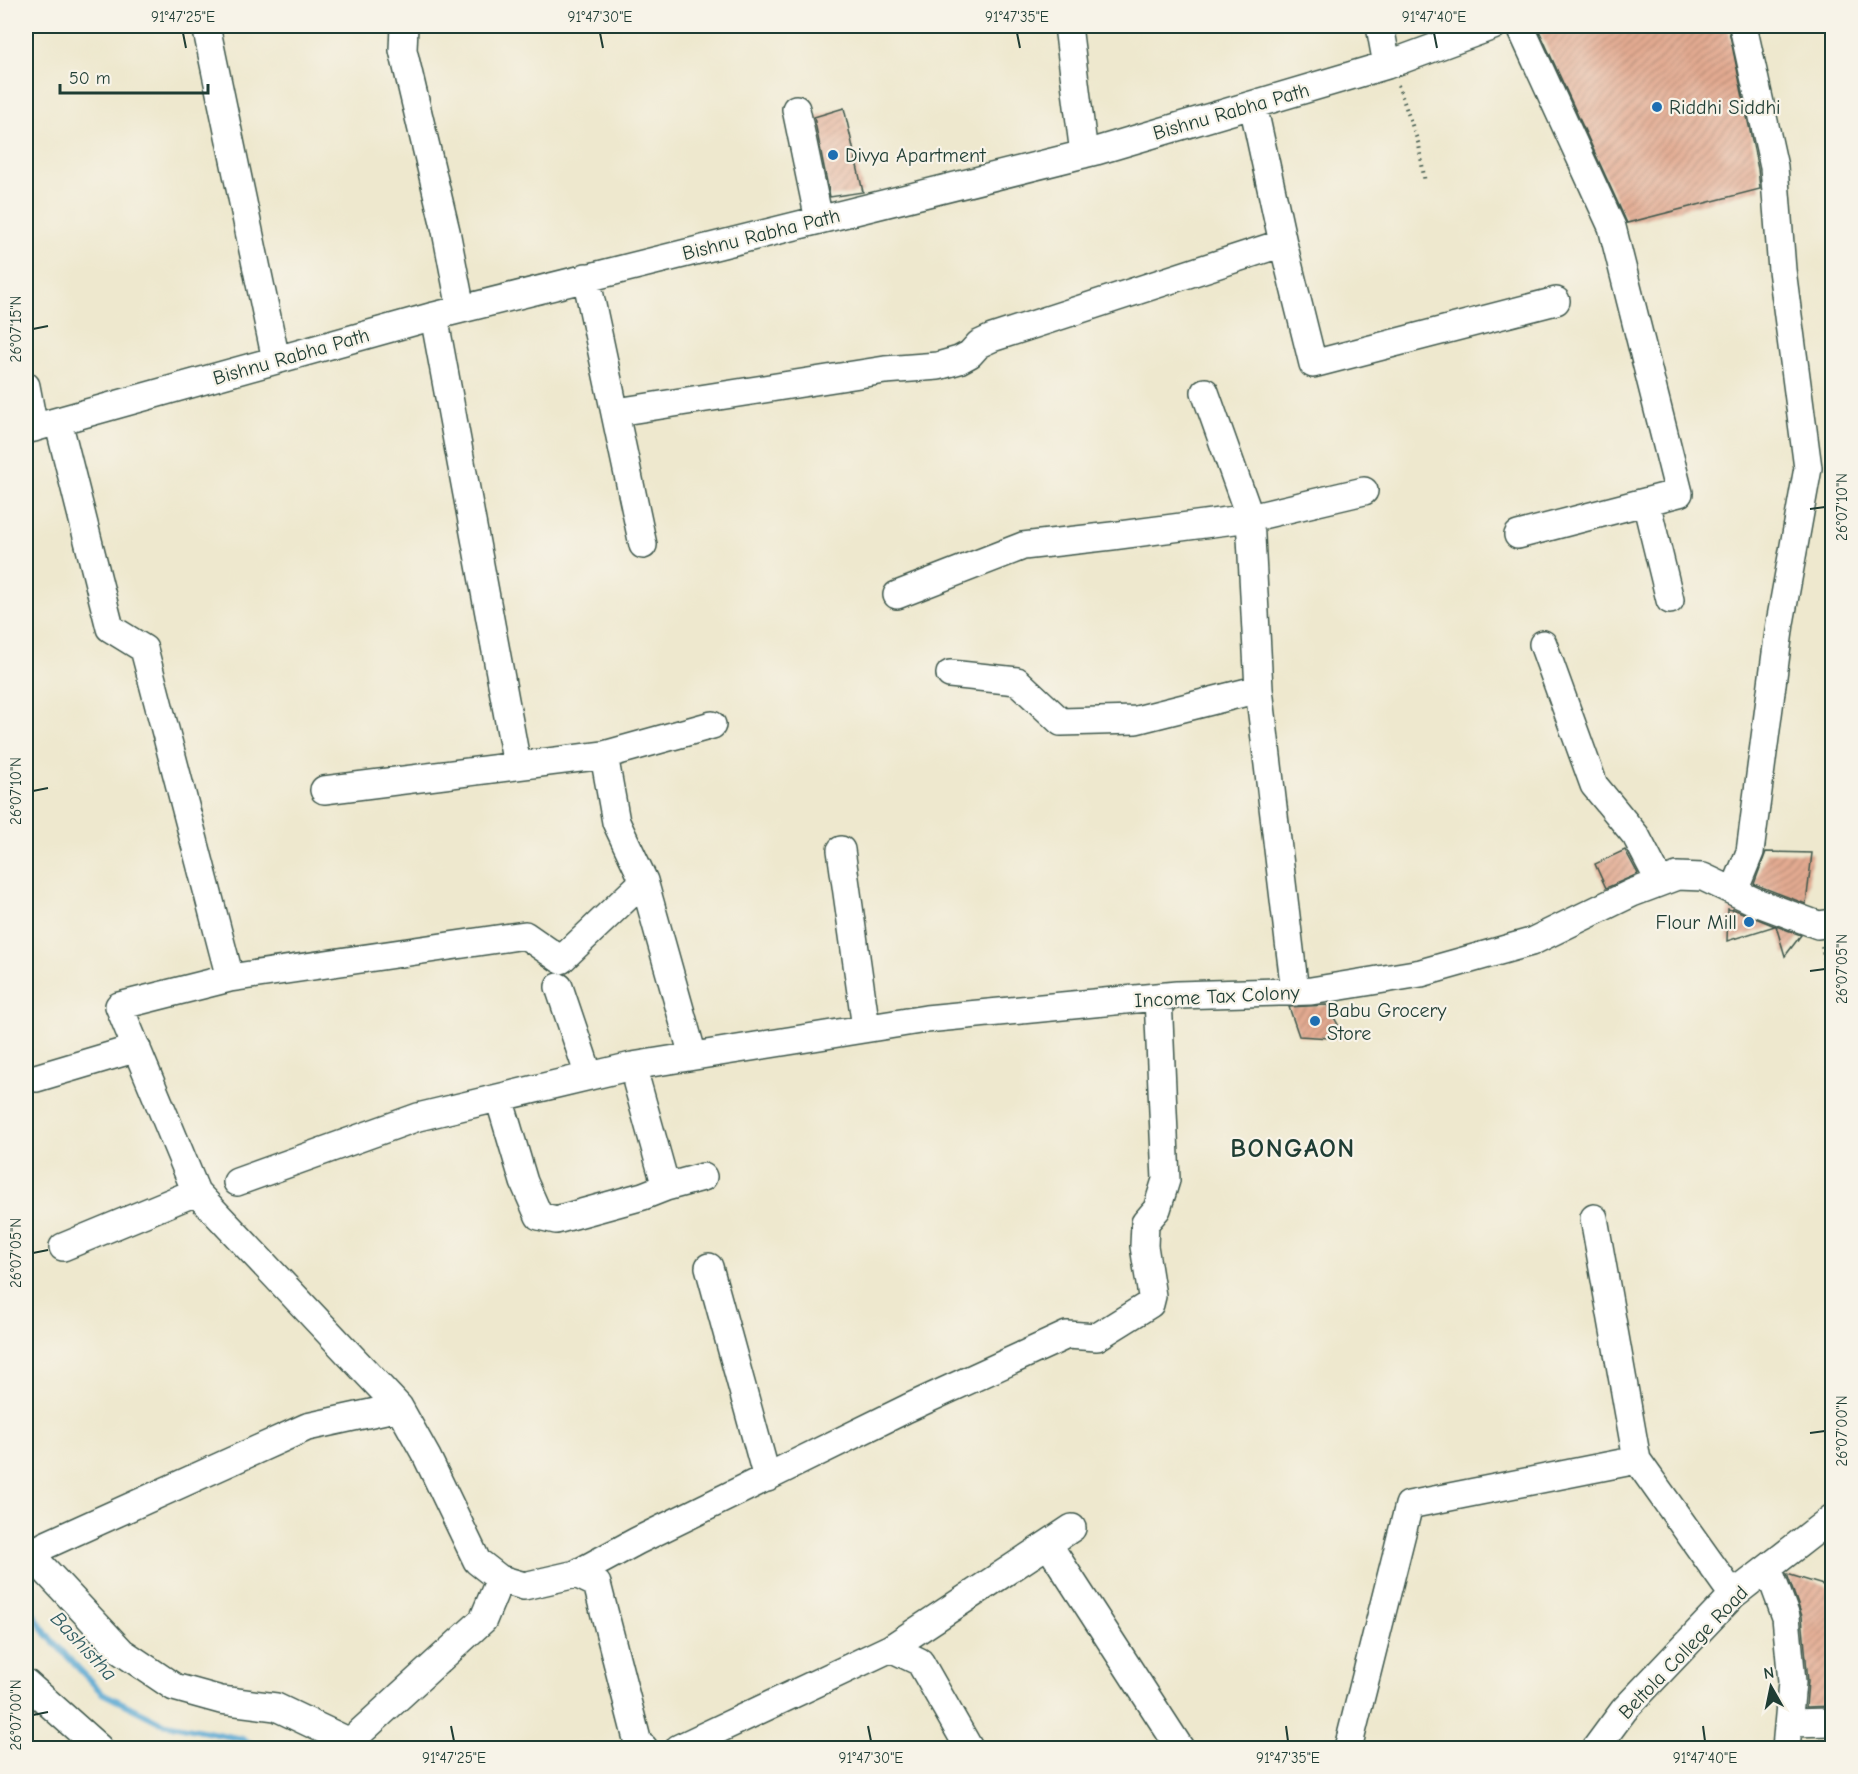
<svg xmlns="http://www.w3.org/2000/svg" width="1858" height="1774" viewBox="0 0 1858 1774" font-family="'Comic Neue',sans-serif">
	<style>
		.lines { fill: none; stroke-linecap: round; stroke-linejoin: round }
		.stream { stroke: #57a7d2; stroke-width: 6 }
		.building { fill: url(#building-hatch) }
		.minor-casing { stroke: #3e574b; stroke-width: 30 }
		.path { stroke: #3e574b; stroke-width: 4; stroke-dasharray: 1.5 4.5; stroke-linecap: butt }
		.minor { stroke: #fff; stroke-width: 27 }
		.ticks { fill: none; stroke: #1f3d34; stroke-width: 2 }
		.poi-dot { fill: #1f6fb2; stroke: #f7f3e8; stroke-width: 2 }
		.labels { text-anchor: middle; stroke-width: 4.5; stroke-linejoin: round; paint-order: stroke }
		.poi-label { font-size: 20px; fill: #1f3d34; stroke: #f7f3e8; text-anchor: start }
		.street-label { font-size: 20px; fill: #1f3d34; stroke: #f7f3e8 }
		.water-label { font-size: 21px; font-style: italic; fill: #305d63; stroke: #f7f3e8 }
		.district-label { font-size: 26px; font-weight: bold; letter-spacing: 1.5px; fill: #1f3d34; stroke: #f7f3e8 }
		.neatline { fill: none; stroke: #1f3d34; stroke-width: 2 }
		.ticks-label { font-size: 15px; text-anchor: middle; fill: #1f3d34 }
	</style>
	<defs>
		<pattern id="building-hatch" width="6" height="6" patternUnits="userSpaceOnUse" patternTransform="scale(1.5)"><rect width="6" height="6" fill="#e3aa91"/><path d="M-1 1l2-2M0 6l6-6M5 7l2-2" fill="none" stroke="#b78c77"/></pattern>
	</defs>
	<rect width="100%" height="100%" fill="#f7f3e8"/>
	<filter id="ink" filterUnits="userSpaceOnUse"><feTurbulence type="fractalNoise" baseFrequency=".0167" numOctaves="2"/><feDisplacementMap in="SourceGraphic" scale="12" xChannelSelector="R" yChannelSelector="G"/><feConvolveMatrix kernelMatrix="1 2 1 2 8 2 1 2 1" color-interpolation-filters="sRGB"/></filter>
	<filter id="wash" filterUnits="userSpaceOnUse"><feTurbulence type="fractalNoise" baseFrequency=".008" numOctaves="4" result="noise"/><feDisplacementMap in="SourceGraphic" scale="24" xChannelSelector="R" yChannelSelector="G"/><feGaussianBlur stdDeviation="1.35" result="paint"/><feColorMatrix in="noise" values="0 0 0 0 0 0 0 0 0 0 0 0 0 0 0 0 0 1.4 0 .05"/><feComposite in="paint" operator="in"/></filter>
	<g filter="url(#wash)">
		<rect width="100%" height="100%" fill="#eee8ce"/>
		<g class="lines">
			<path class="stream" d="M 26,1602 L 47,1635 L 102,1693 L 162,1723 L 242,1739 L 261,1748"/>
		</g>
		<g id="blocks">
			<path class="building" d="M 1537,26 L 1728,26 L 1758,169 L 1760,189 L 1627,223 Z
				M 844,108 L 863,192 L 830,197 L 814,117 Z
				M 1625,850 L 1638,874 L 1606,888 L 1595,864 Z
				M 1766,852 L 1812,853 L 1806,904 L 1754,884 Z
				M 1728,909 L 1732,910 L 1733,909 L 1775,926 L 1727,941 Z
				M 1776,926 L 1801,935 L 1785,956 Z
				M 1327,1005 L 1346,1039 L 1299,1036 L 1289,1007 Z
				M 1787,1574 L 1833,1588 L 1833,1706 L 1806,1707 L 1808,1681 L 1802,1616 Z"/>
		</g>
	</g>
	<g filter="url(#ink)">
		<use href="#blocks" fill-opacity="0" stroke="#3e574b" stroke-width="1.5"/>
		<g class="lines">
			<g class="minor-casing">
				<path id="minor" d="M 206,26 L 276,360
					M 404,26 L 403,50 L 446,231 L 461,309
					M 1068,26 L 1084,154
					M 1380,26 L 1387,65
					M 1253,105 L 1283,243 L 1313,364 L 1556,301
					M 796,109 L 819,220
					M 586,277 L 643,545
					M 434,316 L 517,765
					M 26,386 L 34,428
					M 1205,392 L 1250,518 L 1259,689 L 1295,992
					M 615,410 L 623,411 L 885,370 L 938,366 L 959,360 L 970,354 L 979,344 L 992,338 L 1283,243
					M 58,421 L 110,628 L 144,649 L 230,978
					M 26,430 L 434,316 L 1096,151 L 1387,65 L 1493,26
					M 1646,502 L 1670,600
					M 1518,535 L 1679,493 L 1612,227 L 1520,26
					M 897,595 L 1023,546 L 1112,536 L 1250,518 L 1364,491
					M 1543,644 L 1594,785 L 1636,836 L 1660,882
					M 950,674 L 1017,681 L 1061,722 L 1136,720 L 1259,689
					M 604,755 L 712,725
					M 324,790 L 604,755 L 616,822 L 644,881 L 693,1056
					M 841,850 L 866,1028
					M 1734,891 L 1750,852 L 1780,623 L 1808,468 L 1782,270 L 1774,167 L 1743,26
					M 559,987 L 589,1076
					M 36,1078 L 137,1048
					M 499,1098 L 524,1182 L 539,1216 L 556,1220 L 643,1196 L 666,1187 L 637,1083
					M 237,1182 L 418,1117 L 632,1066 L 926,1019 L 1177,995 L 1311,991 L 1421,973 L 1531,942 L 1632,893 L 1677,876 L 1703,877 L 1756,902 L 1818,925 L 1832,923
					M 666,1187 L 703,1177
					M 1594,1218 L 1637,1460
					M 63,1247 L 196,1192
					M 709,1267 L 767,1478
					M 1048,1544 L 1180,1748
					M 26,1545 L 31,1555 L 122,1652 L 174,1687 L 221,1700 L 276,1707 L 350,1742 L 357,1748
					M 31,1555 L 46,1545 L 307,1427 L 399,1407
					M 1768,1568 L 1786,1617 L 1792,1682 L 1786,1748
					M 576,1574 L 637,1541 L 908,1408 L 1067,1335 L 1097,1337 L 1150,1304 L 1152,1296 L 1144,1246 L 1145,1223 L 1157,1209 L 1166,1180 L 1158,997
					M 891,1648 L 1072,1528
					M 26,1683 L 99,1748
					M 1789,1723 L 1832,1722
					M 343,1748 L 483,1620 L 500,1579
					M 644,1748 L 639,1747 L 597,1584 L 576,1574 L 524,1586 L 500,1579 L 477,1561 L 427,1457 L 399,1407 L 196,1192 L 119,1006 L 230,978 L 525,935 L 561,960 L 644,881
					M 679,1748 L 891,1648 L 920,1662 L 969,1748
					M 1348,1748 L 1409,1505 L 1637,1460 L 1733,1595
					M 1596,1748 L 1624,1710 L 1733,1595 L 1832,1518"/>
			</g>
			<path class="path" d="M 1398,85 L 1419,145 L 1425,183
				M 1822,946 L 1832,995"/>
			<use href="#minor" class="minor"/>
		</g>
	</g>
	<path class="ticks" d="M 183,33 L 186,48M 600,33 L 603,48M 1017,33 L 1020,48M 1434,33 L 1437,48M 33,329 L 48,326M 1810,509 L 1825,507M 33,791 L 48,788M 1810,971 L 1825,969M 33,1253 L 48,1250M 1810,1433 L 1825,1431M 33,1715 L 48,1712M 451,1726 L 454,1741M 868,1726 L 871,1741M 1286,1726 L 1288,1741M 1703,1726 L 1705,1741"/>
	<g class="poi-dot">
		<circle cx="1657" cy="107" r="6"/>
		<circle cx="833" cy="155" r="6"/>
		<circle cx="1749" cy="922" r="6"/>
		<circle cx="1315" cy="1021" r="6"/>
	</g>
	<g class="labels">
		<g class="poi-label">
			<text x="1669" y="114">Riddhi Siddhi</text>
			<text x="845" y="162">Divya Apartment</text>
			<text x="1737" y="929" text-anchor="end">Flour Mill</text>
			<text x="1327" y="1017">Babu Grocery<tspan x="1327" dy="23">Store</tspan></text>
		</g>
		<g class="street-label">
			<text transform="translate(1231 111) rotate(-16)" y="7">Bishnu Rabha Path</text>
			<text transform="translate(761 234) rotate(-14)" y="7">Bishnu Rabha Path</text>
			<text transform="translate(291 356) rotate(-16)" y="7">Bishnu Rabha Path</text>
			<text transform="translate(1217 996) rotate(-3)" y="7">Income Tax Colony</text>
			<text transform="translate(1683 1652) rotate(-46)" y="7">Beltola College Road</text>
		</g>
		<g class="water-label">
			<text transform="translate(84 1646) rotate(47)" y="7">Bashistha</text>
		</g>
		<g class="district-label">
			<text x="1293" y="1157">BONGAON</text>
		</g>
	</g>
	<rect width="1858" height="1774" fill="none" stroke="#f7f3e8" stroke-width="66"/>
	<g transform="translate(1771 1687) rotate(351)" stroke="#f7f3e8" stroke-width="4.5" paint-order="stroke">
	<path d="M0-4.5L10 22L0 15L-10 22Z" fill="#1f3d34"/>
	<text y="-9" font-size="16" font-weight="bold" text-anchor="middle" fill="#1f3d34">N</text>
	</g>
	<path d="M60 84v9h148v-9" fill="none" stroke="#1f3d34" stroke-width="3"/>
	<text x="69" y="84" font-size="18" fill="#1f3d34" stroke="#f7f3e8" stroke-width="4.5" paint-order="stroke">50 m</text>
	<rect x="33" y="33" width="1792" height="1708" class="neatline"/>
	<g class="ticks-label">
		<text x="183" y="22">91°47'25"E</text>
		<text x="600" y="22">91°47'30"E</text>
		<text x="1017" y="22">91°47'35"E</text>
		<text x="1434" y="22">91°47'40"E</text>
		<text transform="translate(16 329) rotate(-90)" y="5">26°07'15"N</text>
		<text transform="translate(1842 507) rotate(-90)" y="5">26°07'10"N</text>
		<text transform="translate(16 791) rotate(-90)" y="5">26°07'10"N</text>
		<text transform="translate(1842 969) rotate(-90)" y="5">26°07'05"N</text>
		<text transform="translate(16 1253) rotate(-90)" y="5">26°07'05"N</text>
		<text transform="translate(1842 1431) rotate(-90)" y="5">26°07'00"N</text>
		<text transform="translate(16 1715) rotate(-90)" y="5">26°07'00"N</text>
		<text x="454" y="1763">91°47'25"E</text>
		<text x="871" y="1763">91°47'30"E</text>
		<text x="1288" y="1763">91°47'35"E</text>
		<text x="1705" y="1763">91°47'40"E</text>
	</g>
</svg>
